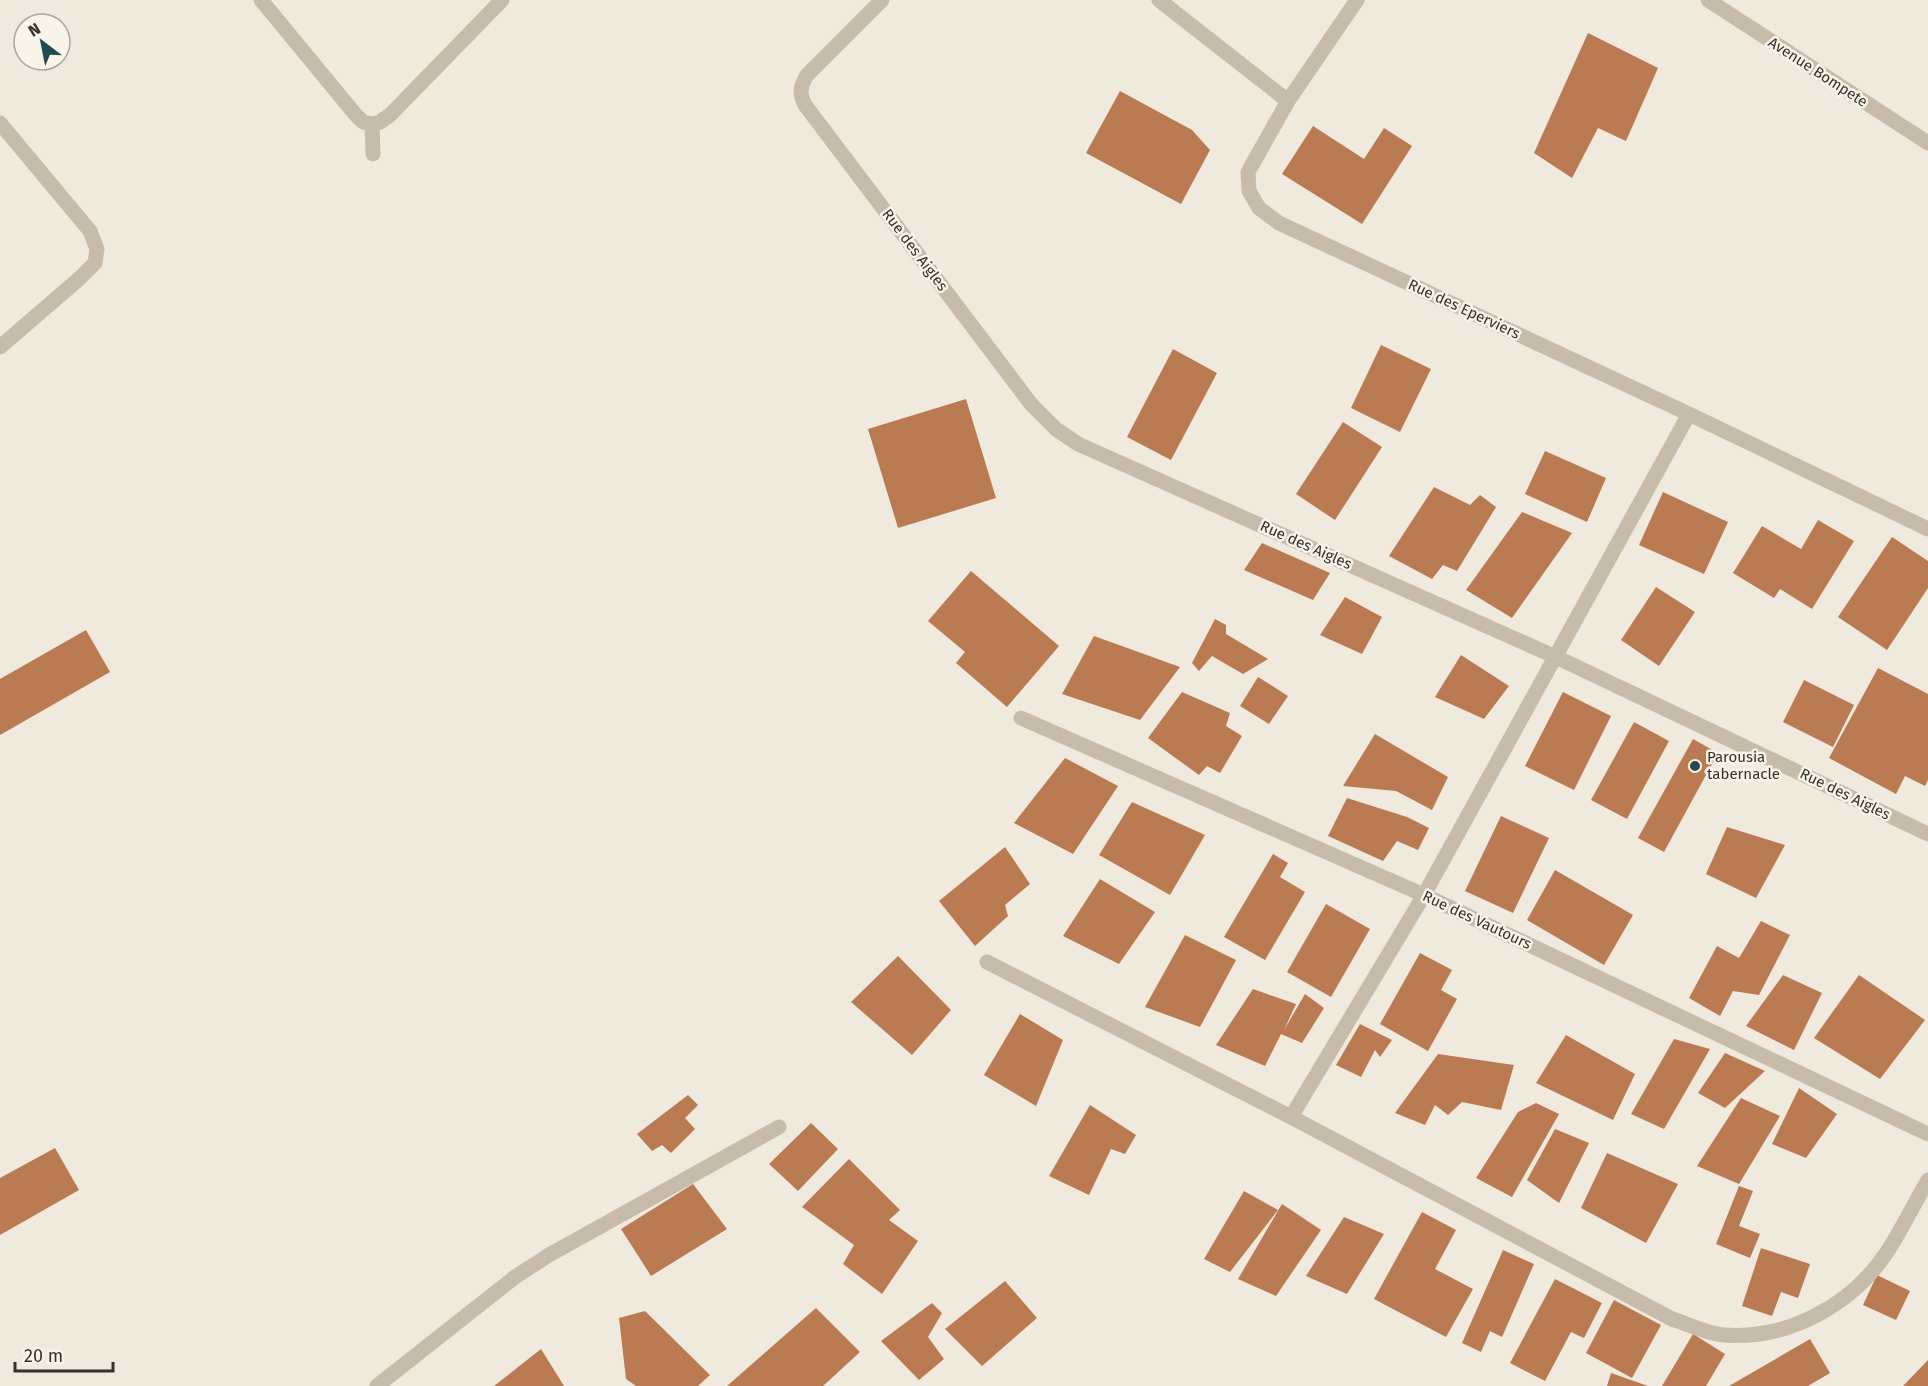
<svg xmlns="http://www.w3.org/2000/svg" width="1928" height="1386" viewBox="0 0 1928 1386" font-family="'Fira Sans',sans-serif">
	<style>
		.building { fill: #ba7a52 }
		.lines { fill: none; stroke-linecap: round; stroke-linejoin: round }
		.minor { stroke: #c7bcab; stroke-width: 15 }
		.poi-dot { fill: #234a53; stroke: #f8f4ea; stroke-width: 2 }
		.labels { text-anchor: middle; stroke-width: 5; stroke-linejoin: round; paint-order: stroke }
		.street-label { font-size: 15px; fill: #362f2a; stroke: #f8f4ea }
		.poi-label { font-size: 15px; fill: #362f2a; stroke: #f8f4ea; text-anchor: start }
	</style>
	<rect width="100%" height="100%" fill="#f0eade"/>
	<path class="building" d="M 1588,33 L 1658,68 L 1626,141 L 1598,128 L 1572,178 L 1534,153 Z
		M 1120,91 L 1192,130 L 1210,150 L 1181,204 L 1086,153 Z
		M 1313,126 L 1364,159 L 1384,128 L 1412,146 L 1362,224 L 1282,174 Z
		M 1381,345 L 1431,369 L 1400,432 L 1351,408 Z
		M 1173,349 L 1217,373 L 1171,460 L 1127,437 Z
		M 966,399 L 996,498 L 898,528 L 868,429 Z
		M 1343,422 L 1382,447 L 1335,520 L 1296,494 Z
		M 1545,451 L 1606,478 L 1587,522 L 1525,494 Z
		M 1434,487 L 1470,505 L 1480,495 L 1496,507 L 1457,571 L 1443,565 L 1432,579 L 1389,556 Z
		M 1663,492 L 1728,522 L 1704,574 L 1639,545 Z
		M 1522,512 L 1572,533 L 1512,618 L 1466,590 Z
		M 1818,520 L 1854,541 L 1812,609 L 1780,589 L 1774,598 L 1733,573 L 1762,526 L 1801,549 Z
		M 1892,537 L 1928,561 L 1928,588 L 1887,650 L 1838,617 Z
		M 1262,543 L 1330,573 L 1313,600 L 1244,570 Z
		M 971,571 L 1059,646 L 1007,707 L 956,663 L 965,652 L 928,621 Z
		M 1656,587 L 1695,612 L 1659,666 L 1621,640 Z
		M 1345,597 L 1382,617 L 1362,654 L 1320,635 Z
		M 1215,619 L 1226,625 L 1226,634 L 1268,659 L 1243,674 L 1212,656 L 1199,671 L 1192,663 Z
		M 86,630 L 110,672 L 0,735 L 0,679 Z
		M 1094,636 L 1180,667 L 1140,720 L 1062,694 Z
		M 1461,655 L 1509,686 L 1484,719 L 1435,697 Z
		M 1878,668 L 1928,694 L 1928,780 L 1925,786 L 1905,776 L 1896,794 L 1829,758 Z
		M 1258,677 L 1288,696 L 1269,724 L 1240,706 Z
		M 1804,680 L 1854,705 L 1833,747 L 1783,722 Z
		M 1182,692 L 1230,713 L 1226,726 L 1242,736 L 1220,773 L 1207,766 L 1199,775 L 1148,738 Z
		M 1563,692 L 1611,716 L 1574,790 L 1525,766 Z
		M 1634,722 L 1669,741 L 1627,819 L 1591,800 Z
		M 1375,734 L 1448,777 L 1432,810 L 1396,791 L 1343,786 Z
		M 1693,739 L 1718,753 L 1664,852 L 1638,838 Z
		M 1065,758 L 1118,786 L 1073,854 L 1014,823 Z
		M 1347,798 L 1407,817 L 1429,828 L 1418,850 L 1397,841 L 1383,861 L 1328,836 Z
		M 1132,802 L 1205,835 L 1170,895 L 1099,855 Z
		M 1501,816 L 1549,838 L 1513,913 L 1465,891 Z
		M 1727,827 L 1785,845 L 1756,898 L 1706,874 Z
		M 1005,847 L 1030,884 L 1005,905 L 1008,916 L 975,946 L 939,901 Z
		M 1273,854 L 1288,863 L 1280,877 L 1305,892 L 1265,960 L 1224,937 Z
		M 1555,870 L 1633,915 L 1604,965 L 1527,920 Z
		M 1100,879 L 1155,912 L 1119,964 L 1063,936 Z
		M 1326,904 L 1370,929 L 1331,997 L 1287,972 Z
		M 1761,921 L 1790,935 L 1759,995 L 1733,991 L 1720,1016 L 1689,998 L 1717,946 L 1739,958 Z
		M 1185,935 L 1236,960 L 1200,1027 L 1145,1007 Z
		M 1420,953 L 1452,970 L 1441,990 L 1457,999 L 1428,1051 L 1380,1024 Z
		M 898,956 L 951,1010 L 912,1055 L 851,1002 Z
		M 1783,975 L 1822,993 L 1794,1050 L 1746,1026 Z
		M 1859,975 L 1925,1020 L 1880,1079 L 1814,1038 Z
		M 1253,989 L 1296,1004 L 1284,1030 L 1305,994 L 1324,1008 L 1302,1043 L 1281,1034 L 1265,1066 L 1216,1045 Z
		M 1020,1014 L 1063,1040 L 1036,1106 L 984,1075 Z
		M 1360,1024 L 1392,1040 L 1380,1057 L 1375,1050 L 1361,1077 L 1336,1065 Z
		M 1566,1035 L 1635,1074 L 1613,1120 L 1536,1083 Z
		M 1674,1039 L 1710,1049 L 1664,1129 L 1631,1114 Z
		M 1725,1053 L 1765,1071 L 1725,1108 L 1698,1093 Z
		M 1438,1054 L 1514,1065 L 1501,1110 L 1462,1102 L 1448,1115 L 1435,1105 L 1425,1125 L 1395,1113 Z
		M 1799,1088 L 1837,1114 L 1806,1158 L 1772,1144 Z
		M 688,1095 L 698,1105 L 685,1118 L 695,1129 L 671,1153 L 662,1145 L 652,1151 L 637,1134 Z
		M 1741,1098 L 1780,1116 L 1739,1184 L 1697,1166 Z
		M 1536,1103 L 1559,1114 L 1512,1197 L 1476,1178 L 1518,1112 Z
		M 1090,1105 L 1136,1135 L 1125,1154 L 1111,1149 L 1089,1195 L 1049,1176 Z
		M 811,1123 L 838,1149 L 798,1191 L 769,1164 Z
		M 1555,1129 L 1589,1143 L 1559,1203 L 1527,1180 Z
		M 55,1148 L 79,1190 L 0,1235 L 0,1178 Z
		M 1607,1153 L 1678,1184 L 1646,1243 L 1581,1208 Z
		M 849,1159 L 900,1210 L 889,1220 L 918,1241 L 882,1294 L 843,1264 L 854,1245 L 802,1207 Z
		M 693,1184 L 727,1229 L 651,1276 L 621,1229 Z
		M 1739,1186 L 1753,1191 L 1739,1226 L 1760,1234 L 1750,1258 L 1716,1244 Z
		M 1244,1191 L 1278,1210 L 1230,1272 L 1204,1259 Z
		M 1282,1204 L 1321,1230 L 1276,1296 L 1238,1279 Z
		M 1422,1212 L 1456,1230 L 1435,1269 L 1473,1289 L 1446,1337 L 1374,1299 Z
		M 1344,1217 L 1384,1234 L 1347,1294 L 1306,1276 Z
		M 1761,1248 L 1810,1264 L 1798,1298 L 1781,1292 L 1772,1316 L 1742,1306 Z
		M 1503,1250 L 1534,1264 L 1502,1337 L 1490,1331 L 1481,1352 L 1462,1343 Z
		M 1877,1275 L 1910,1291 L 1896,1320 L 1863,1305 Z
		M 1555,1279 L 1602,1303 L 1584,1338 L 1571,1332 L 1545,1381 L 1510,1363 Z
		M 1005,1281 L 1037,1318 L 982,1366 L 945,1329 Z
		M 1614,1300 L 1661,1325 L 1632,1378 L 1586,1353 Z
		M 932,1303 L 942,1313 L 928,1337 L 944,1359 L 919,1380 L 881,1341 Z
		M 816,1308 L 860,1352 L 823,1386 L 727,1386 Z
		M 645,1311 L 710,1375 L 698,1386 L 636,1386 L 626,1379 L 619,1318 Z
		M 1693,1334 L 1725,1354 L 1706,1386 L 1662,1386 Z
		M 1810,1339 L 1830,1373 L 1808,1386 L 1729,1386 Z
		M 541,1349 L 564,1386 L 494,1386 Z
		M 1928,1360 L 1928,1386 L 1903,1386 Z
		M 1611,1373 L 1648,1386 L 1607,1386 Z"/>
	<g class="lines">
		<path class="minor" d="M 261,0 L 355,114 L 363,122 L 372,124 L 373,154
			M 882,0 L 807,75 C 800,87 799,93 805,105 L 1031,404 L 1056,429 L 1078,444 L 1556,657 L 1928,834
			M 1159,0 L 1288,101 L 1248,172 L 1249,191 L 1259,208 L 1279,223 L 1689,414 L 1928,529
			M 1708,0 L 1928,143
			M 1288,101 L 1357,0
			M 0,123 L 90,231 L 97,249 L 95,263 L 80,278 L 0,347
			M 372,124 L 380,122 L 390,115 L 502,0
			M 1021,718 L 1424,895 L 1928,1134
			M 987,962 L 1291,1117 L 1672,1319 C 1688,1324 1707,1334 1724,1335 C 1788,1340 1852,1305 1887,1252 C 1902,1229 1914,1204 1928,1180
			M 1291,1117 L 1424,895 L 1689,414
			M 377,1386 L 515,1277 L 549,1255 L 779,1127"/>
	</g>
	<circle class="poi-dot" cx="1695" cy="766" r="6"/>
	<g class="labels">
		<g class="street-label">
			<text transform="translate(1818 72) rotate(33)" y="5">Avenue Bompete</text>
			<text transform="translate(915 250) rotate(53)" y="5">Rue des Aigles</text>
			<text transform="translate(1464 309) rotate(25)" y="5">Rue des Eperviers</text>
			<text transform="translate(1306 545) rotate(24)" y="5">Rue des Aigles</text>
			<text transform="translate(1845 794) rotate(26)" y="5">Rue des Aigles</text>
			<text transform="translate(1477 920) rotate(25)" y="5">Rue des Vautours</text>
		</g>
		<g class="poi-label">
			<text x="1707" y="762">Parousia<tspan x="1707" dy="17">tabernacle</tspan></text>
		</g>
	</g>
	<g transform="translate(42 42) rotate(328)"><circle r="28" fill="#f8f4ea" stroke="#aaa59d" stroke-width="1.5"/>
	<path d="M0-4.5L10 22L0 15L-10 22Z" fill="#234a53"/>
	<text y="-9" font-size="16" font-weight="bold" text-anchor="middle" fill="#362f2a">N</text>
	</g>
	<path d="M15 1362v9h98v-9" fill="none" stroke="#362f2a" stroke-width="3"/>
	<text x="24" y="1362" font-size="18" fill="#362f2a" stroke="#f8f4ea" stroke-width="4.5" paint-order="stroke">20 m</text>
</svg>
